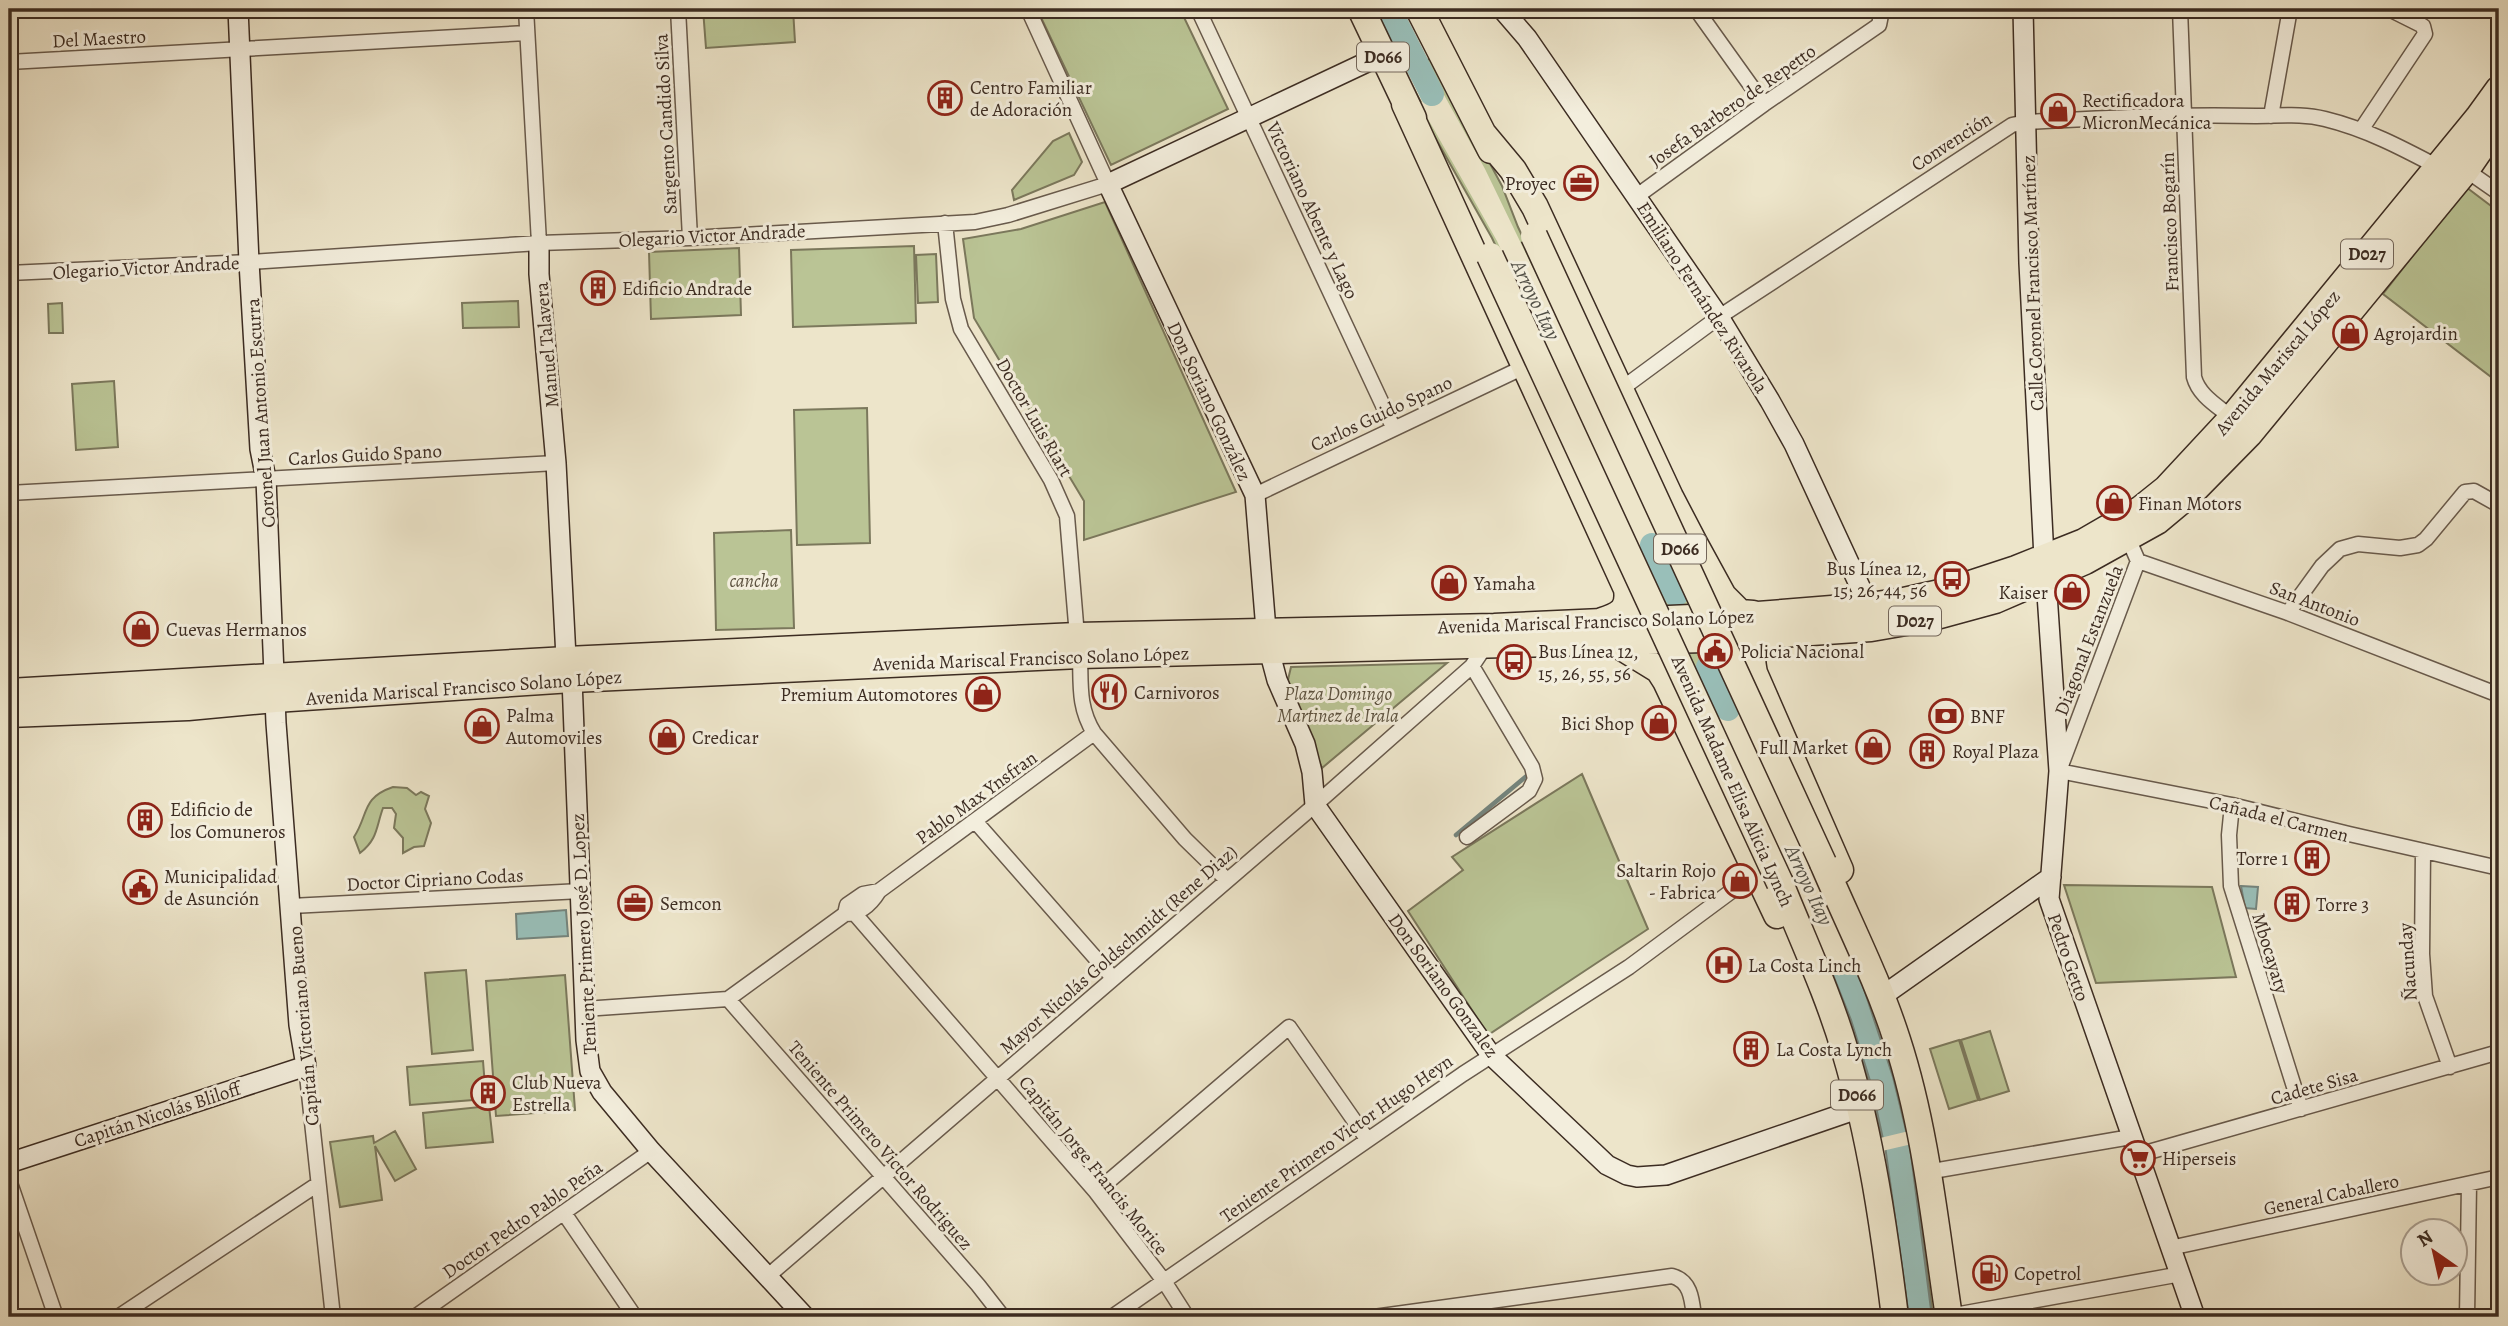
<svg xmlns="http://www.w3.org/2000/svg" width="2508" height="1326" viewBox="0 0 2508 1326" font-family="Alegreya,serif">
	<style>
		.green { fill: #bac495; stroke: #7b785c; stroke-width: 2 }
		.water { fill: #99bfb9; stroke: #74847d; stroke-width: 2 }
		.pier { fill: #ede5ca }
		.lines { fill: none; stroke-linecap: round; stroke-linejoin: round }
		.stream { stroke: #74847d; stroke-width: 4.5 }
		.river { stroke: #99bfb9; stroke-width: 24 }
		.street-casing { stroke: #685a4c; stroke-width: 17 }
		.secondary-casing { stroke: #3c2c22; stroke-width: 22 }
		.highway-casing { stroke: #3c2c22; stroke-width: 29 }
		.street { stroke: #f3eedd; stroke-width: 14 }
		.secondary { stroke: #f3eedd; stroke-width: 19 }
		.highway { stroke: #ede5ca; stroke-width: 26 }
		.highway-bridge-casing { stroke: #3c2c22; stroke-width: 29; stroke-linecap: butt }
		.highway-bridge { stroke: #ede5ca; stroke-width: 26 }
		.labels { text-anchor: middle; stroke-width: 6; stroke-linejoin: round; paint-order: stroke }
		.shield { fill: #f3eedd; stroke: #73665a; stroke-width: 2 }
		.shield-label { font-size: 18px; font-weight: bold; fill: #3c2c22 }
		.street-label { font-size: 19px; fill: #3c2c22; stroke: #f3eedd }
		.poi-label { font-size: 19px; fill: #3c2c22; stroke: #f3eedd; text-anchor: start }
		.park-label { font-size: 19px; font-style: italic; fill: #5c523f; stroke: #f3eedd }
		.water-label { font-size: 21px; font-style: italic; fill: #535148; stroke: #f3eedd }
	</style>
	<rect width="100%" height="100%" fill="#ede5ca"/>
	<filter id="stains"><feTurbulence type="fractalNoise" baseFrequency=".00286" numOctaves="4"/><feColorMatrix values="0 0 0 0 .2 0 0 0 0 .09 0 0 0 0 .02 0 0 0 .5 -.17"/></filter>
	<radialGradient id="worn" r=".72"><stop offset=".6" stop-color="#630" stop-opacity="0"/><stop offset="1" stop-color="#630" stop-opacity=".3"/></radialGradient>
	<path class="green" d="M 703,9 L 793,9 L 795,42 L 706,48 Z
		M 1037,9 L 1180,9 L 1228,109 L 1111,165 Z
		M 1433,57 L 1502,186 L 1518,227 L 1697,609 L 1666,610 L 1492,238 L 1423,116 L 1405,72 L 1427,114 L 1449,112 L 1425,61 Z
		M 1069,133 L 1082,162 L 1074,175 L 1014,200 L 1012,190 L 1053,141 Z
		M 2466,187 L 2499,212 L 2499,374 L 2495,380 L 2383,294 Z
		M 1105,202 L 1236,492 L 1084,540 L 1084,501 L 974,318 L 963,239 L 1021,229 Z
		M 914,246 L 916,323 L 793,327 L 791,250 Z
		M 739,248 L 741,315 L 651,319 L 649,252 Z
		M 936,254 L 938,302 L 918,303 L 916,255 Z
		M 518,301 L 519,327 L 463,328 L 462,303 Z
		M 62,303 L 63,333 L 49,333 L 48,304 Z
		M 114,381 L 118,447 L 76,450 L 72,384 Z
		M 867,408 L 870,543 L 797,545 L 794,410 Z
		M 791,530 L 794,628 L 716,630 L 714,533 Z
		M 1715,648 L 1865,986 L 1805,906 L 1851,1025 L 1844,1028 L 1683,649 Z
		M 1447,663 L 1322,768 L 1287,684 L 1291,667 Z
		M 1582,774 L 1648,929 L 1488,1035 L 1408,911 L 1463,870 L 1452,857 Z
		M 393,787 L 407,788 L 416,795 L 421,792 L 429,796 L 425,809 L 431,823 L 424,846 L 414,847 L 403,853 L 403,838 L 394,828 L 396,814 L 392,808 L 383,808 C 376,827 378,839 360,853 L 354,837 C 369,814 361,798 393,787 Z
		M 2064,885 L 2212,887 L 2236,977 L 2096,983 Z
		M 466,970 L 473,1050 L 432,1054 L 425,973 Z
		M 565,975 L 575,1110 L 496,1116 L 486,981 Z
		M 1852,1027 L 1870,1084 L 1882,1139 L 1875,1140 L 1845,1030 Z
		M 1990,1031 L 2009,1091 L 1980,1100 L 1961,1040 Z
		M 1959,1040 L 1978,1100 L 1949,1109 L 1930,1049 Z
		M 483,1061 L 486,1099 L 410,1105 L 407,1067 Z
		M 489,1106 L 493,1142 L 426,1148 L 423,1113 Z
		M 395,1131 L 416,1169 L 395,1181 L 375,1146 L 382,1200 L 340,1207 L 330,1142 L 373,1136 L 374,1143 Z
		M 1910,1144 L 1940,1317 L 1933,1317 Z"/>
	<path class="water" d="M 1377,9 L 1399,9 L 1419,54 L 1402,63 Z
		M 1726,674 L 1862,983 L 1893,1077 L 1910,1147 L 1932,1317 L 1909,1317 L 1885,1146 L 1902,1141 L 1901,1135 L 1883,1139 L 1871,1084 L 1851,1020 L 1806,907 Z
		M 2241,886 L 2258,887 L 2256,909 L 2245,908 Z
		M 566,910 L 568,936 L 517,939 L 516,914 Z"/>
	<path class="pier" d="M 1443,93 L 1485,169 L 1571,347 L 1677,577 L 1657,580 L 1654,578 L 1497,241 L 1419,103 Z
		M 1724,671 L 1857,961 L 1828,972 L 1700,682 Z
		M 1909,1131 L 1912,1144 L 1882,1151 L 1882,1143 L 1896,1139 L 1883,1142 L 1880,1138 Z"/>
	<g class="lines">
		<path class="stream" d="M 1456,835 L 1529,774"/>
		<path class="river" d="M 1389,9 L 1432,94
			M 1652,545 L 1676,595
			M 1708,667 L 1728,709"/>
		<g class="street-casing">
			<path id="street" d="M 526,9 L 539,243
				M 678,9 L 690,238
				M 1198,9 L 1393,427
				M 1696,9 L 1764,104
				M 2180,9 L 2194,377 C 2199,396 2218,406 2232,418
				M 9,62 L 527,33
				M 2271,116 L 2290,9
				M 2361,130 L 2425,34 L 2423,26 L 2389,9
				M 2466,170 L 2499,193
				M 1637,196 L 1764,104 L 1879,25 L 1881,15 L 1876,9
				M 945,223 L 953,299 L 961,329 L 1051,480 L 1067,516 L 1077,636
				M 9,273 L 249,262 L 539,243 L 690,238 L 975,222 L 1008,215 L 1108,184 L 1028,9
				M 1620,390 L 1719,317 L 2012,125 L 2026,122 C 2103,118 2179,114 2256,116 C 2280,116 2302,113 2325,119 C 2366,129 2402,148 2438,167
				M 9,493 L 556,463
				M 1255,495 L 1524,367
				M 2128,538 L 2138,561 L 2288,613 L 2499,695
				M 2138,561 L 2059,771 L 2232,805 L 2349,834 L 2499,868
				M 2288,613 L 2322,566 L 2340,549 L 2358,544 L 2400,548 L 2418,545 L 2426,539 L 2465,492 L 2474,491 L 2499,505
				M 1080,655 C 1081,685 1078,707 1094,733 L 1185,839 L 1227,880
				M 2232,805 L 2229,835 L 2231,886 L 2301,1109
				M 975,821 L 1113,978
				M 1467,837 L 1529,791 L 1535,779 L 1532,767 L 1472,666
				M 2423,851 L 2422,954 L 2425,996 L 2450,1067
				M 291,906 L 581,891
				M 845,914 C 861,914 871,904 879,891 L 1094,733
				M 845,914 L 847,905 L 863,894 L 879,891
				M 855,914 L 1096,1192 L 1164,1281 L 1187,1317
				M 728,999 L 978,1285 L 1003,1317
				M 584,1009 L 728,999 L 845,914
				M 306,1066 L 333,1317
				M 2138,1155 L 2499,1052
				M 1927,1172 L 2131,1137
				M 9,1180 L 56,1317
				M 1096,1192 L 1289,1027 L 1367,1139
				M 564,1213 L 635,1317
				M 2170,1248 L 2499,1177
				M 768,1276 L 1315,805 L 1472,666 L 1486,645
				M 1949,1316 L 2181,1274
				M 118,1317 L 318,1184
				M 415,1317 L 651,1151
				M 1112,1317 L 1463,1074 L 1629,967 L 1756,873
				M 1374,1317 L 1672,1276 C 1691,1281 1692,1300 1694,1317
				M 2467,1317 L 2469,1184"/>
		</g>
		<g class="secondary-casing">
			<path id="secondary" d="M 1502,9 L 1527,38 L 1719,317 L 1770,401 L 1794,444 L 1869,606
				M 2023,9 L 2029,263 L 2044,558
				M 539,243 L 539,274 L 556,463 L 567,677 L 572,679 L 586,1040 L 590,1071 L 602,1092 L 651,1151 L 805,1317
				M 2046,579 L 2059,771 L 2049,899 L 2195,1317
				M 1266,630 L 1255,495 L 1108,184 L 1382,55
				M 1269,650 L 1277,680 L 1305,744 L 1312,772 L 1315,805 L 1491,1055 L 1607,1165 L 1627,1175 L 1637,1177 L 1666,1175 L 1860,1108
				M 1881,997 L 2051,877
				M 9,1163 L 306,1066 L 299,1025 L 276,723 L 266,479 L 260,449 L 249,262 L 238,9"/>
		</g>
		<g class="highway-casing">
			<path id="highway" d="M 1361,9 L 1413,118
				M 1419,9 L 1491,150
				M 1405,104 L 1627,589 C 1630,610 1620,615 1602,621
				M 1483,134 L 1513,170 L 1535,207 L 1670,497 L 1694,543 L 1723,596 L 1740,613 L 1753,614
				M 1778,635 C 1753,643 1749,647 1754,673 L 1840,870
				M 1615,643 L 1659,670 L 1666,681 L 1777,915
				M 9,692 L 567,660 L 1077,636 L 1494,627 L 1758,615 L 1869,606 L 1904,601 L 1949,591 L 2016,569 L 2084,542 L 2141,509 L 2166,489 L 2232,418 L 2478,118 L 2499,89
				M 9,714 L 188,707 L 275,699 L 572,679 L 1080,655 L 1705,639 L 1871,628 L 1929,618 L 1995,600 L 2085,561 L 2157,521 L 2193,491 L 2249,434 L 2466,170 L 2499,122
				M 1823,863 C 1848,922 1878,980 1897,1040 C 1926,1129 1935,1225 1949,1317
				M 1780,883 C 1802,938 1828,993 1845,1051 C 1871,1138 1884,1228 1895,1317"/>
		</g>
		<use href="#street" class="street"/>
		<use href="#secondary" class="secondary"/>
		<use href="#highway" class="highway"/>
		<g class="highway-bridge-casing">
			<path id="highway-bridge" d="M 1534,236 L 1823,863
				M 1490,256 L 1780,883"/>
		</g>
		<use href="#highway-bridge" class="highway-bridge"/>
	</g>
	<defs>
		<g id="building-ring" transform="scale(1.75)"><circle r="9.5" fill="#f3eedd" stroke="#8f2418" stroke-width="1.5"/><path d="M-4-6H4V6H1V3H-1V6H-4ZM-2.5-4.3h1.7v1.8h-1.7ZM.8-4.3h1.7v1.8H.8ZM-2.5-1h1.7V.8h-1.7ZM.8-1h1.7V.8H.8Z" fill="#8f2418"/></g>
		<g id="shop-ring" transform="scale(1.75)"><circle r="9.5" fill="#f3eedd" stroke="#8f2418" stroke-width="1.5"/><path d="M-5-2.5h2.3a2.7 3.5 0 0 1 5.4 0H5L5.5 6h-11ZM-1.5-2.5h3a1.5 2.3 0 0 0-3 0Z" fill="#8f2418"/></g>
		<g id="office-ring" transform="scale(1.75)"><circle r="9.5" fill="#f3eedd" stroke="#8f2418" stroke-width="1.5"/><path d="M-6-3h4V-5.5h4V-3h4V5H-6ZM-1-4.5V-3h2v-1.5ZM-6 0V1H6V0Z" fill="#8f2418"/></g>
		<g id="bus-ring" transform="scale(1.75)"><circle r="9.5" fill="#f3eedd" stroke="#8f2418" stroke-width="1.5"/><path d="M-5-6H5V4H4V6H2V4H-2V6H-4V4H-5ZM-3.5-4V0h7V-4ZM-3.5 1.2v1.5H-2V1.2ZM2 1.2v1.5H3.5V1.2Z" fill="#8f2418"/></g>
		<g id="civic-ring" transform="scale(1.75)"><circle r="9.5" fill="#f3eedd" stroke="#8f2418" stroke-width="1.5"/><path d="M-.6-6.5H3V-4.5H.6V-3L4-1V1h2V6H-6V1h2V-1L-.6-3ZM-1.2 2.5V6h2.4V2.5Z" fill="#8f2418"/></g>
		<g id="restaurant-ring" transform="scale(1.75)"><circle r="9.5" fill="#f3eedd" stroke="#8f2418" stroke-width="1.5"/><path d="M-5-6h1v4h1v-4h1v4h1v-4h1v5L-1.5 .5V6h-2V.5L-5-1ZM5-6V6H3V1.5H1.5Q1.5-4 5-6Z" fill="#8f2418"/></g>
		<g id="bank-ring" transform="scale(1.75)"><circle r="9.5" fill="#f3eedd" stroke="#8f2418" stroke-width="1.5"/><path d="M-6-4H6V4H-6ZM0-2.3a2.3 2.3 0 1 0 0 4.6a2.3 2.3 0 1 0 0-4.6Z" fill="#8f2418"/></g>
		<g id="hospital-ring" transform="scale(1.75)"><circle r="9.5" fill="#f3eedd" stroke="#8f2418" stroke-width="1.5"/><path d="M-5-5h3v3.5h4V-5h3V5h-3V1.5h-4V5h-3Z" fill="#8f2418"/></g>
		<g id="supermarket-ring" transform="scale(1.75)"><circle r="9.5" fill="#f3eedd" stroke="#8f2418" stroke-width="1.5"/><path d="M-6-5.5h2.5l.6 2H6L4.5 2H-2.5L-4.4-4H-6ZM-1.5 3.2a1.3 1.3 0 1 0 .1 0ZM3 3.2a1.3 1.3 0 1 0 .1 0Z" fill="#8f2418"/></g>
		<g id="fuel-ring" transform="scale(1.75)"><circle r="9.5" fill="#f3eedd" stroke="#8f2418" stroke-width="1.5"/><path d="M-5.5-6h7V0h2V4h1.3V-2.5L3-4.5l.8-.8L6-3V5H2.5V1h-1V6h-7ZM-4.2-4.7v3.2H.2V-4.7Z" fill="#8f2418"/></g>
	</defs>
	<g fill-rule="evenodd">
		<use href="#building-ring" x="945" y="98"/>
		<use href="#shop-ring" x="2058" y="111"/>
		<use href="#office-ring" x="1581" y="183"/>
		<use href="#building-ring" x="598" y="288"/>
		<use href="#shop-ring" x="2350" y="333"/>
		<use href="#shop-ring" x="2114" y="503"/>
		<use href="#bus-ring" x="1952" y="579"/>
		<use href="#shop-ring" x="1449" y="583"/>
		<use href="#shop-ring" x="2072" y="592"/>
		<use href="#shop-ring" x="141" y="629"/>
		<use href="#civic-ring" x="1715" y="651"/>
		<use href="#bus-ring" x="1514" y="662"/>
		<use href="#restaurant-ring" x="1109" y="692"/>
		<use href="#shop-ring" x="983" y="694"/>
		<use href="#bank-ring" x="1946" y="716"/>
		<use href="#shop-ring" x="1659" y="723"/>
		<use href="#shop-ring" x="482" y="726"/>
		<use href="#shop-ring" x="667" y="737"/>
		<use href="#shop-ring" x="1873" y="747"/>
		<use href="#building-ring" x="1927" y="751"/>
		<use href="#building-ring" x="145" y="820"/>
		<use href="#building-ring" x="2312" y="858"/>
		<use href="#shop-ring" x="1740" y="881"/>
		<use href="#civic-ring" x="140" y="887"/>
		<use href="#office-ring" x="635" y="903"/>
		<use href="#building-ring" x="2292" y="904"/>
		<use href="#hospital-ring" x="1724" y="965"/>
		<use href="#building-ring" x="1751" y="1049"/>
		<use href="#building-ring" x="488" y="1093"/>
		<use href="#supermarket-ring" x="2138" y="1158"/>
		<use href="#fuel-ring" x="1990" y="1273"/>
	</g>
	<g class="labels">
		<g class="shield">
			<rect x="1357" y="42.5" width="52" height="29" rx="5"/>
			<rect x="2341" y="239.5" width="52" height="29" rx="5"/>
			<rect x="1654" y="534.5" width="52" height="29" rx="5"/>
			<rect x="1889" y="606.5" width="52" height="29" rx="5"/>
			<rect x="1831" y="1080.5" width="52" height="29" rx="5"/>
		</g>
		<g class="shield-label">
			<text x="1383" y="63">D066</text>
			<text x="2367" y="260">D027</text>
			<text x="1680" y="555">D066</text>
			<text x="1915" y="627">D027</text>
			<text x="1857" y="1101">D066</text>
		</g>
		<g class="street-label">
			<text transform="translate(99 38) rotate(-3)" y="7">Del Maestro</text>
			<text transform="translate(1732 105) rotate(-35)" y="7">Josefa Barbero de Repetto</text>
			<text transform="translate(665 124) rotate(-93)" y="7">Sargento Candido Silva</text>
			<text transform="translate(1951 141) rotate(-33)" y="7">Convención</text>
			<text transform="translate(1313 210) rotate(65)" y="7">Victoriano Abente y Lago</text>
			<text transform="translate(2169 222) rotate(-92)" y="7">Francisco Bogarín</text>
			<text transform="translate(712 235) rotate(-3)" y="7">Olegario Victor Andrade</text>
			<text transform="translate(146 267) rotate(-3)" y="7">Olegario Victor Andrade</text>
			<text transform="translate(2032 283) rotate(-92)" y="7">Calle Coronel Francisco Martínez</text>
			<text transform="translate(1703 297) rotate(57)" y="7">Emiliano Fernández Rivarola</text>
			<text transform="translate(546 345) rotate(-95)" y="7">Manuel Talavera</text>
			<text transform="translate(2277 362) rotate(-50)" y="7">Avenida Mariscal López</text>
			<text transform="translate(1210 401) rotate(65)" y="7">Don Soriano González</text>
			<text transform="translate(260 413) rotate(-94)" y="7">Coronel Juan Antonio Escurra</text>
			<text transform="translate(1381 413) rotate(-25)" y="7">Carlos Guido Spano</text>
			<text transform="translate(1035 417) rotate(60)" y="7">Doctor Luis Riart</text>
			<text transform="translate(365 454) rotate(-3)" y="7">Carlos Guido Spano</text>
			<text transform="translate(2315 603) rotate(21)" y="7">San Antonio</text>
			<text transform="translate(1596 621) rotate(-2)" y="7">Avenida Mariscal Francisco Solano López</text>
			<text transform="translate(2088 640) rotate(-69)" y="7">Diagonal Estanzuela</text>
			<text transform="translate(1031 658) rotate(-2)" y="7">Avenida Mariscal Francisco Solano López</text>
			<text transform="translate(464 687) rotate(-4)" y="7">Avenida Mariscal Francisco Solano López</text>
			<text transform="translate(1733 781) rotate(66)" y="7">Avenida Madame Elisa Alicia Lynch</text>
			<text transform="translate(976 797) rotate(-36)" y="7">Pablo Max Ynsfran</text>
			<text transform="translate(2279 818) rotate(14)" y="7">Cañada el Carmen</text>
			<text transform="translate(435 879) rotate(-3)" y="7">Doctor Cipriano Codas</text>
			<text transform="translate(583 934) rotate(-93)" y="7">Teniente Primero José D. Lopez</text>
			<text transform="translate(1118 949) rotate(-41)" y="7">Mayor Nicolás Goldschmidt (Rene Diaz)</text>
			<text transform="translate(2271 953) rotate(73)" y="7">Mbocayaty</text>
			<text transform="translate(2069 957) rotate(71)" y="7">Pedro Getto</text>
			<text transform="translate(2407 962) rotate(-94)" y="7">Ñacunday</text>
			<text transform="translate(1444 985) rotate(54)" y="7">Don Soriano Gonzalez</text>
			<text transform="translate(303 1026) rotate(-95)" y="7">Capitán Victoriano Bueno</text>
			<text transform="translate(2314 1086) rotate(-16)" y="7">Cadete Sisa</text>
			<text transform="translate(157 1114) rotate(-18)" y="7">Capitán Nicolás Bliloff</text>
			<text transform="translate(1336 1138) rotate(-35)" y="7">Teniente Primero Victor Hugo Heyn</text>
			<text transform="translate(881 1145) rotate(49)" y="7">Teniente Primero Victor Rodriguez</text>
			<text transform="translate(1094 1165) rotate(51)" y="7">Capitán Jorge Francis Morice</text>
			<text transform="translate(2331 1194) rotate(-12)" y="7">General Caballero</text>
			<text transform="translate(522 1219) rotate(-35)" y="7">Doctor Pedro Pablo Peña</text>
		</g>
		<g class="poi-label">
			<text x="970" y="94">Centro Familiar<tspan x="970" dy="22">de Adoración</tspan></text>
			<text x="2082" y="107">Rectificadora<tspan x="2082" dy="22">MicronMecánica</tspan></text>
			<text x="1556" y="190" text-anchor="end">Proyec</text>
			<text x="622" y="295">Edificio Andrade</text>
			<text x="2374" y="340">Agrojardin</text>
			<text x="2138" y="510">Finan Motors</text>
			<text x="1927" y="575" text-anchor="end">Bus Línea 12,<tspan x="1927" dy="22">15, 26, 44, 56</tspan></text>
			<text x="1474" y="590">Yamaha</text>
			<text x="2048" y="599" text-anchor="end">Kaiser</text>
			<text x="166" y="636">Cuevas Hermanos</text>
			<text x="1538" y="658">Bus Línea 12,<tspan x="1538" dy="22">15, 26, 55, 56</tspan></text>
			<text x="1740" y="658">Policia Nacional</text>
			<text x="1134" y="699">Carnivoros</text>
			<text x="958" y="701" text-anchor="end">Premium Automotores</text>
			<text x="506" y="722">Palma<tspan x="506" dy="22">Automoviles</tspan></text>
			<text x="1970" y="723">BNF</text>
			<text x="1634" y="730" text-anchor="end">Bici Shop</text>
			<text x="692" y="744">Credicar</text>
			<text x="1848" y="754" text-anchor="end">Full Market</text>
			<text x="1952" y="758">Royal Plaza</text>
			<text x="170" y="816">Edificio de<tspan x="170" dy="22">los Comuneros</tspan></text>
			<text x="2288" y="865" text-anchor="end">Torre 1</text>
			<text x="1716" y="877" text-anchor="end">Saltarin Rojo<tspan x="1716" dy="22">- Fabrica</tspan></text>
			<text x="164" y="883">Municipalidad<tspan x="164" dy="22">de Asunción</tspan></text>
			<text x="660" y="910">Semcon</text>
			<text x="2316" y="911">Torre 3</text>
			<text x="1748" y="972">La Costa Linch</text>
			<text x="1776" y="1056">La Costa Lynch</text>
			<text x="512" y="1089">Club Nueva<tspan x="512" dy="22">Estrella</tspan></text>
			<text x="2162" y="1165">Hiperseis</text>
			<text x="2014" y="1280">Copetrol</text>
		</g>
		<g class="park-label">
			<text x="754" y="587">cancha</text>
			<text x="1338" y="700">Plaza Domingo<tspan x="1338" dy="22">Martinez de Irala</tspan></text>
		</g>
		<g class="water-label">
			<text transform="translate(1536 300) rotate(64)" y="7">Arroyo Itay</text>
			<text transform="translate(1809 885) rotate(65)" y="7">Arroyo Itay</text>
		</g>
	</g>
	<rect width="2508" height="1326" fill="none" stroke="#ede5ca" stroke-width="35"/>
	<rect x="10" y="10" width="2487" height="1305" fill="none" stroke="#3c2c22" stroke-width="3.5"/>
	<rect x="18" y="18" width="2473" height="1291" fill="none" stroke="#3c2c22" stroke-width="2"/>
	<g transform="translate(2434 1252) rotate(326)"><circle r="33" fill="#f3eedd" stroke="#aaa092" stroke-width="2"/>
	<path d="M0-5L12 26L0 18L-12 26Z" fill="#8f2418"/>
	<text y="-10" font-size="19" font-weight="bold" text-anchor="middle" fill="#3c2c22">N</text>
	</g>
	<rect width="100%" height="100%" filter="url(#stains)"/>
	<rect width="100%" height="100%" fill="url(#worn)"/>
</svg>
